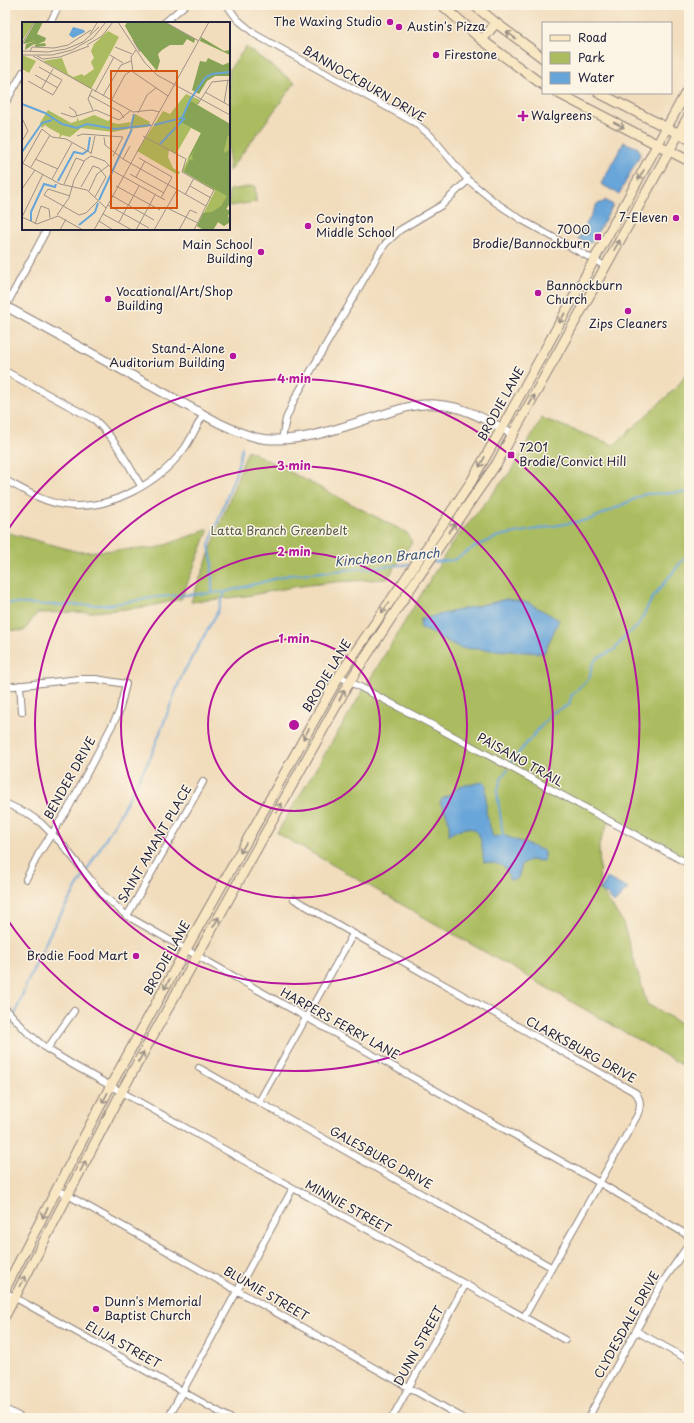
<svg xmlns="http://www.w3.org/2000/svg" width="694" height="1423" viewBox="0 0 694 1423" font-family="'Playpen Sans',sans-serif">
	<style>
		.green { fill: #aabc5f; stroke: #666f4d }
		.water { fill: #67a5d9; stroke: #44648a }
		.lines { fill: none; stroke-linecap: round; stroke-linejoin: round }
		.stream { stroke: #67a5d9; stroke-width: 2 }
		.minor-casing { stroke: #8a7f7b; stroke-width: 8 }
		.tertiary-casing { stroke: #8a7f7b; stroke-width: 10 }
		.secondary-casing { stroke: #8a7f7b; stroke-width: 11 }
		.minor { stroke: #fff; stroke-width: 6 }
		.tertiary { stroke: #fff; stroke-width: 8 }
		.secondary { stroke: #f9e7c3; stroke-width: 9 }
		.oneway { stroke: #988e86 }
		.ring { fill: none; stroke: #b5179e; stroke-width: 2 }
		.poi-dot { fill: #b5179e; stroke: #fcf5e5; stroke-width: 1.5 }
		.labels { text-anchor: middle; stroke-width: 3; stroke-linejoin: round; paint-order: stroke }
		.poi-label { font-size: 12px; fill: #22223b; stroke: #fcf5e5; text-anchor: start }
		.street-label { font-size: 12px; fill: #22223b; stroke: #fcf5e5 }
		.park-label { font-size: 12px; fill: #525848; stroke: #fcf5e5 }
		.water-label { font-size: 13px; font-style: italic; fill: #3e567a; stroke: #fcf5e5 }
		.inset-river { fill: none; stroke: #67a5d9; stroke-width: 2 }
		.inset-road { fill: none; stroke: #9e9288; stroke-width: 1 }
		.view { fill: #d45411; fill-opacity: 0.15; stroke: #d45411; stroke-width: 2 }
		.inset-edge { fill: none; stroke: #22223b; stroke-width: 2 }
		.centre { fill: #b5179e; stroke: #fcf5e5; stroke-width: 2 }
		.ring-label { font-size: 12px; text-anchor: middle; font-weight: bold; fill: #b5179e; stroke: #fcf5e5; stroke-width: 3; stroke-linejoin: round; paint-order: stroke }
	</style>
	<rect width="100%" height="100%" fill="#fcf5e5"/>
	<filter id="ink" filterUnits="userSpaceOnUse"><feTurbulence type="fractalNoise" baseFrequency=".025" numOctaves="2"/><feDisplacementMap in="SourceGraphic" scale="8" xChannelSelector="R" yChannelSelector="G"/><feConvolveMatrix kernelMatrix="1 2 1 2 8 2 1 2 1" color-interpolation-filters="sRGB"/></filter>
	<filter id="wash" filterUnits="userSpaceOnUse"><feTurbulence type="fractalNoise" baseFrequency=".012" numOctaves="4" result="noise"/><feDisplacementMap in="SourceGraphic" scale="16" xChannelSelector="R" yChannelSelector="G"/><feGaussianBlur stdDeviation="0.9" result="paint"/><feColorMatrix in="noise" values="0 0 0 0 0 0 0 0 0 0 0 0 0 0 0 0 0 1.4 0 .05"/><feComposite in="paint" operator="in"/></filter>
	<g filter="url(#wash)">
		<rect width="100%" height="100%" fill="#f1dcbb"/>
		<path class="green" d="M 246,47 L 295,83 L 229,171 L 229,70 Z
			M 255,186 L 256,202 L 229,206 L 229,190 Z
			M 689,370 L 689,847 L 683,861 L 609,821 L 599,844 L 600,888 L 623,923 L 647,1004 L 689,1028 L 689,1069 L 277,833 L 451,545 L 510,472 L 542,418 L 614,445 L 677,387 Z
			M 248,450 L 407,533 L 412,542 L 387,579 L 334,582 L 293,587 L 246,596 L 191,602 Z
			M 209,529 L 181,599 L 146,607 L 93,612 L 37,613 L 24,631 L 5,630 L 5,532 L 79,552 L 157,548 Z"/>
		<path class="water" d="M 624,142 L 638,148 L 640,155 L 619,194 L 601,184 Z
			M 605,200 L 613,205 L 592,242 L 587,243 L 578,239 L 597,204 L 604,202 Z
			M 507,599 L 529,603 L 559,620 L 544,653 L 460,648 L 420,627 L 421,619 Z
			M 484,782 L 486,785 L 486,812 L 493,837 L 503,835 L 544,851 L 544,861 L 529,860 L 522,864 L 518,878 L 514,880 L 509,879 C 506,863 499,864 484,862 C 482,851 483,827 467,828 C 461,828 454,832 449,835 C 450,820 448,815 440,803 L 442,799 L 449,795 L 460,786 Z
			M 607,878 L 628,889 L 614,903 L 608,895 L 600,891 Z"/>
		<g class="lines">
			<path class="stream" d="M 433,562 L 454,560 L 476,546 L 499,536 L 592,519 L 645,494 L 689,492
				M 212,592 L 212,561 L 209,545 L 237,470 L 242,447
				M 5,603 L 49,605 L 108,605 L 158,597 L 225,592 L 289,575 L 412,564
				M 511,762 L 553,712 L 569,705 L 571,696 L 590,677 L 591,667 L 597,658 L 614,650 L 627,634 L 637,627 L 653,597 L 682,561 L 689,555
				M 503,835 L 497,792 L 502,777 L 507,770
				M 5,1042 L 26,985 L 52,929 L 115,823 L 151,756 L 182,675 L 217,613 L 225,592"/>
		</g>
	</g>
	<g filter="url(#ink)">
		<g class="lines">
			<g class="minor-casing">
				<path id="minor" d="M 227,5 L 237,19 L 256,35 L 414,122 L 431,136 L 468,180 L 495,202 L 522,220 L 605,266
					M 50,23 L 59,5
					M 164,23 L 185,5
					M 5,104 L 23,72
					M 6,306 L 47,229
					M 5,371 L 95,420 C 116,440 126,461 141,486
					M 282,439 L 286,419 L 294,400 L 379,253 L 386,243 L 400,230 L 442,205 L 468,180
					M 5,480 C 24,490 43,502 64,505 C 108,512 159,483 184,449 C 192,438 197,425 204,414
					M 339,676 L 425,721 L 689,864
					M 20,685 L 22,712
					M 5,687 L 79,679 L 96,679 L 126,684 L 119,712 L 68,809 L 38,855 L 26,879
					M 5,803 L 28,814 L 41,823 L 62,844 L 102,894 L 127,916 L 605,1186 L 689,1236
					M 294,899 L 347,930 L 636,1093 C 641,1100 641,1108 637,1116 L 524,1317
					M 127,916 L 203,782
					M 5,1008 L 27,1032 L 47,1049 L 75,1066 L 565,1340
					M 47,1049 L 74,1011
					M 199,1068 L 551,1267
					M 259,1102 L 353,934
					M 57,1189 L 463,1418
					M 5,1292 L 230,1418
					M 636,1331 L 689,1360
					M 5,1409 L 22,1418
					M 168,1418 L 293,1188
					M 392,1418 L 465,1285
					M 588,1418 L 662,1283 L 689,1244"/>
			</g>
			<g class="tertiary-casing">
				<path id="tertiary" d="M 5,306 L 219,423 C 234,430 249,437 265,439 C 305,443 344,426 381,415 C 400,409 419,402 440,405 C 467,407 489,422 513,434"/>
			</g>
			<g class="secondary-casing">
				<path id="secondary" d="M 442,5 L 482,40 L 543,85
					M 474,5 L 496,23 L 543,58
					M 482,40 L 496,23
					M 558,93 L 689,161
					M 599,93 L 689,139
					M 5,1289 L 111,1085 L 195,933 L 339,676 L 449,515 L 471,482 L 502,428 L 689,87
					M 5,1316 L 122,1091 L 350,681 L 414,583 L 497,463 L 689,115"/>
			</g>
			<use href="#minor" class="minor"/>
			<use href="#tertiary" class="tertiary"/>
			<use href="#secondary" class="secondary"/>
		</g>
		<defs><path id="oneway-shaft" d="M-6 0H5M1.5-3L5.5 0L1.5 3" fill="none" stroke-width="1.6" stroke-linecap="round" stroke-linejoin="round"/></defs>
		<g class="oneway">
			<use href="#oneway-shaft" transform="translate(511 35) rotate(-144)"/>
			<use href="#oneway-shaft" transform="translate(619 125) rotate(27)"/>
			<use href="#oneway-shaft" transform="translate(641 175) rotate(119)"/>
			<use href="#oneway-shaft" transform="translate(617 245) rotate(-60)"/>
			<use href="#oneway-shaft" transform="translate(562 318) rotate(119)"/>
			<use href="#oneway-shaft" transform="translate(532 400) rotate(-61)"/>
			<use href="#oneway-shaft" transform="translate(482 462) rotate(119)"/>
			<use href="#oneway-shaft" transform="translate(452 528) rotate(-55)"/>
			<use href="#oneway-shaft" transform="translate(385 608) rotate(125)"/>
			<use href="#oneway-shaft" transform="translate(342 695) rotate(-61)"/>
			<use href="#oneway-shaft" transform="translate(306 734) rotate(119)"/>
			<use href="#oneway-shaft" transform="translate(279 808) rotate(-61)"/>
			<use href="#oneway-shaft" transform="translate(243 848) rotate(119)"/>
			<use href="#oneway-shaft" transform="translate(216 922) rotate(-61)"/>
			<use href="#oneway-shaft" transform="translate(167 984) rotate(119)"/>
			<use href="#oneway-shaft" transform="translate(141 1057) rotate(-61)"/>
			<use href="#oneway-shaft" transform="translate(105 1098) rotate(117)"/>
			<use href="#oneway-shaft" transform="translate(83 1166) rotate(-63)"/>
			<use href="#oneway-shaft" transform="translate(45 1213) rotate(118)"/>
			<use href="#oneway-shaft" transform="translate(23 1281) rotate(-63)"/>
		</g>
	</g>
	<g class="ring">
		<circle cx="294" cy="725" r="86"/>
		<circle cx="294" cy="725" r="173"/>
		<circle cx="294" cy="725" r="259"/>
		<path d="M5 534A346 346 0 1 1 5 916"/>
	</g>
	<g class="poi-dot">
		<circle cx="390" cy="22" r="4"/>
		<circle cx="399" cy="27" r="4"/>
		<circle cx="436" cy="55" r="4"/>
		<path d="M521 110h4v4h4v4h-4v4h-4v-4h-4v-4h4z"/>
		<circle cx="676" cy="218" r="4"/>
		<circle cx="308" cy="226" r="4"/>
		<rect x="594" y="233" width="8" height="8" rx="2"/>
		<circle cx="261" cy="252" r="4"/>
		<circle cx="538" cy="293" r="4"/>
		<circle cx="108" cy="299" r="4"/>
		<circle cx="628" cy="311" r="4"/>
		<circle cx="233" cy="356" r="4"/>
		<rect x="507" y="451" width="8" height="8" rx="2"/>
		<circle cx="136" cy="956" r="4"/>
		<circle cx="96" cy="1309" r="4"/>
	</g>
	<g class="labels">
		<g class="poi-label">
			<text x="382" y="26" text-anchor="end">The Waxing Studio</text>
			<text x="407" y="31">Austin's Pizza</text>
			<text x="444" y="59">Firestone</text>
			<text x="531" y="120">Walgreens</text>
			<text x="668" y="222" text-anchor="end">7-Eleven</text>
			<text x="316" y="223">Covington<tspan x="316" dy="14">Middle School</tspan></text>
			<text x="590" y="234" text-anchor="end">7000<tspan x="590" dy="14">Brodie/Bannockburn</tspan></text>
			<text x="253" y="249" text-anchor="end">Main School<tspan x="253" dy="14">Building</tspan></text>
			<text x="546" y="290">Bannockburn<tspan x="546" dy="14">Church</tspan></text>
			<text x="116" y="296">Vocational/Art/Shop<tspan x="116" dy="14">Building</tspan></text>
			<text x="628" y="328" text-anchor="middle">Zips Cleaners</text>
			<text x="225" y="353" text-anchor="end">Stand-Alone<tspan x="225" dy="14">Auditorium Building</tspan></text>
			<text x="519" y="452">7201<tspan x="519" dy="14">Brodie/Convict Hill</tspan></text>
			<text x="128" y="960" text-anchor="end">Brodie Food Mart</text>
			<text x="104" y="1306">Dunn's Memorial<tspan x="104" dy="14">Baptist Church</tspan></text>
		</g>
		<g class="street-label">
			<text transform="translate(364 84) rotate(30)" y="4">BANNOCKBURN DRIVE</text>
			<text transform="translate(501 404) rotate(-61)" y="4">BRODIE LANE</text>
			<text transform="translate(327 676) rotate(-59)" y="4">BRODIE LANE</text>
			<text transform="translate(520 760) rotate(29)" y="4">PAISANO TRAIL</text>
			<text transform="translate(70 778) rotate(-61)" y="4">BENDER DRIVE</text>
			<text transform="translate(155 844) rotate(-60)" y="4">SAINT AMANT PLACE</text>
			<text transform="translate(167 958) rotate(-61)" y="4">BRODIE LANE</text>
			<text transform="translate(340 1024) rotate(29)" y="4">HARPERS FERRY LANE</text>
			<text transform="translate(581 1050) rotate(29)" y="4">CLARKSBURG DRIVE</text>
			<text transform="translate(381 1158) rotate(29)" y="4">GALESBURG DRIVE</text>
			<text transform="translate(348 1207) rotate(29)" y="4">MINNIE STREET</text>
			<text transform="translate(266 1294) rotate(30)" y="4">BLUMIE STREET</text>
			<text transform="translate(627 1325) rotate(-61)" y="4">CLYDESDALE DRIVE</text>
			<text transform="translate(123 1345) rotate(29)" y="4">ELIJA STREET</text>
			<text transform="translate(419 1346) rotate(-61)" y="4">DUNN STREET</text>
		</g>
		<g class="park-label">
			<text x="279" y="535">Latta Branch Greenbelt</text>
		</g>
		<g class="water-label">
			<text transform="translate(387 557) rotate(-5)" y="5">Kincheon Branch</text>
		</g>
	</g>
	<g transform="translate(22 22)">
		<rect width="208" height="208" fill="#f1dcbb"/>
		<path d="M 0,0 L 12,0 L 0,19 ZM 86,9 L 97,15 L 69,67 L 21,39 L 40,36 L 46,52 L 51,55 L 60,52 L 62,54 L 72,47 L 69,40 L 72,36 L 69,29 L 72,22 ZM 0,33 L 14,39 L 7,51 L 0,47 ZM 164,72 L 178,78 L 175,83 L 208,102 L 208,181 L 204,187 L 208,189 L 206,194 L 208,200 L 202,204 L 196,200 L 191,208 L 182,208 L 175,204 L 193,169 L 160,149 L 179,111 L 169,106 L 154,132 L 147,128 L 146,135 L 151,146 L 158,150 L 156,153 L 115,129 L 141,89 L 148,92 ZM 26,88 L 49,101 L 55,99 L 55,95 L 57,99 L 72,93 L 86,99 L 89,96 L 88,100 L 96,102 L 109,100 L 106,107 L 91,110 L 59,106 L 48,115 L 40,113 L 37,117 L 38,112 L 27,106 L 23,103 L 20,106 L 18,101 ZM 113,92 L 128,100 L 126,105 L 107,107 Z" fill="#aabc5f"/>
		<path d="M 13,0 L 21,0 L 15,12 L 24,16 L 23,19 L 16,22 L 23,21 L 24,24 L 14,25 L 12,23 L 15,22 L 12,22 L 3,28 L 4,22 L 14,19 L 1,22 ZM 105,0 L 143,0 L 173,17 L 172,21 L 165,17 L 161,23 L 148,23 L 140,28 L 136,32 L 138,39 L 135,49 L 115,25 L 103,4 ZM 179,15 L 202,29 L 208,28 L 208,33 L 178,19 ZM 186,36 L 201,43 L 208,40 L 208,54 L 193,54 L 185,59 L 177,72 L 170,68 L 178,39 L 184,40 ZM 169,79 L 208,102 L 208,116 L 206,113 L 202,128 L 203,131 L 208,127 L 208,135 L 205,136 L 208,137 L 208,181 L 204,187 L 208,189 L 206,194 L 208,200 L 202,204 L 196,200 L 191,208 L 182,208 L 175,204 L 181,191 L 190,190 L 199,184 L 205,174 L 162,150 L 168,137 L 171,139 L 170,133 L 175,126 L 165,138 L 179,111 L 157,99 Z" fill="#87a456"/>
		<path d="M 51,5 L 62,8 L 63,10 L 51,16 L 47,13 Z" fill="#67a5d9"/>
		<path class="inset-river" d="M 0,82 L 23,91 L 40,102 L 55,106 L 65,102 L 93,107 L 129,103M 132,103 L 160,96 L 168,78 L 183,56 L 190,52 L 208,50M 109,105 L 112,92M 138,122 L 163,96M 0,130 L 20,101 L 30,98M 36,159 L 52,130 L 61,132 L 66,128 L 68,115M 77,178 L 110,107M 9,199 L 9,190 L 22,162 L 33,165 L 34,162M 57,203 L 73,190 L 76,181"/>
		<path class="inset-road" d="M 96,0 L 123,41 L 135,53 L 208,93M 143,0 L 177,19M 68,12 L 75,1M 80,14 L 91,0M 111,18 L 118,30M 0,22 L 12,0M 65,23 L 80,14M 93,25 L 110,32M 114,28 L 109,35 L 111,50 L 146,74M 0,29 L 26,30 L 44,27 L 61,20 L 77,5M 8,30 L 10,25 L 32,26 L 46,23 L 69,8M 0,33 L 30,33 L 50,28 L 71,16 L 84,0M 88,33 L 101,41M 11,34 L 111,90 L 130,88 L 137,90M 15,34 L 21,37 L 38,35 L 67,24M 13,53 L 36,66M 6,59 L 31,73 L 40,58 L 17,45M 20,66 L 31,47M 70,68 L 66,77 L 71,88M 73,70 L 92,35M 183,70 L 208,84M 67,73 L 98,90 L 102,96M 81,74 L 99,43 L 109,39M 89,79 L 103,53 L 110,48M 202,81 L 206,58M 176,82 L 190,60 L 208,58M 47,85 L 53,89 L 55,94M 39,91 L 51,95 L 74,88 L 97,98 L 108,89M 116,91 L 125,73 L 134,66M 0,96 L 6,109 L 0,119M 55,114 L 61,112 L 101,115 L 91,134M 121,114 L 164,137 L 160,150 L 192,168 L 172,208M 82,115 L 83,123 L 101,137 L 184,184M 69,132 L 73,114M 117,136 L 150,155 L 139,176M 13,137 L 36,147M 101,137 L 108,124M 0,141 L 38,162 L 65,168 L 84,186M 1,141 L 20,107 L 30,115 L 44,117 L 69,131M 9,145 L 28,113M 108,152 L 142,171M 114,155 L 123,139M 30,157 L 50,121M 42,162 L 54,136 L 62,139M 94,164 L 138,188M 168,164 L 189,176M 59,165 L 71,144 L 77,146 L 84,155 L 73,175M 0,167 L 13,148M 67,169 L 75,152 L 87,143M 89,173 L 132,198M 163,173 L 172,156M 48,174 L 26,167 L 22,173 L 57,193 L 64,191 L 76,179M 86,183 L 127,206M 145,186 L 176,201M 81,192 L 110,208M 35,193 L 47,176 L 52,158 L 63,138 L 69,134 L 83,139 L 93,150 L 143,178M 0,195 L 15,202 L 36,194 L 61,208M 0,195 L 21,152M 77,199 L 91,208M 97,200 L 117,164M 13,202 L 19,184 L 27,187 L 28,196M 38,208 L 44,197M 72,208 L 187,0M 114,208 L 133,173M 132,208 L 155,168M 157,208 L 168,188 L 175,191"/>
		<path class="view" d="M 89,49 L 155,49 L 155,186 L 89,186 Z"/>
		<rect width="208" height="208" class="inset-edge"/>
	</g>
	<circle cx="294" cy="725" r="6" class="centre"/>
	<g class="ring-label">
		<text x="294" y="383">4 min</text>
		<text x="294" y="470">3 min</text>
		<text x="294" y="556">2 min</text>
		<text x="294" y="643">1 min</text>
	</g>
	<rect width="694" height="1423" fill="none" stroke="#fcf5e5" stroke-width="20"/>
	<rect x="542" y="22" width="130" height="72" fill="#fcf5e5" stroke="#a5a1a1"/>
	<rect x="550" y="35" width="20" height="6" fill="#f9e7c3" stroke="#a5a1a1"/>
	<text x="578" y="42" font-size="12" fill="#22223b">Road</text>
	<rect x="550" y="52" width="20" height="12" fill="#aabc5f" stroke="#a5a1a1"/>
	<text x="578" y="62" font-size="12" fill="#22223b">Park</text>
	<rect x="550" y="72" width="20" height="12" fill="#67a5d9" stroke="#a5a1a1"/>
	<text x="578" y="82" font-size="12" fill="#22223b">Water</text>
</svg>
